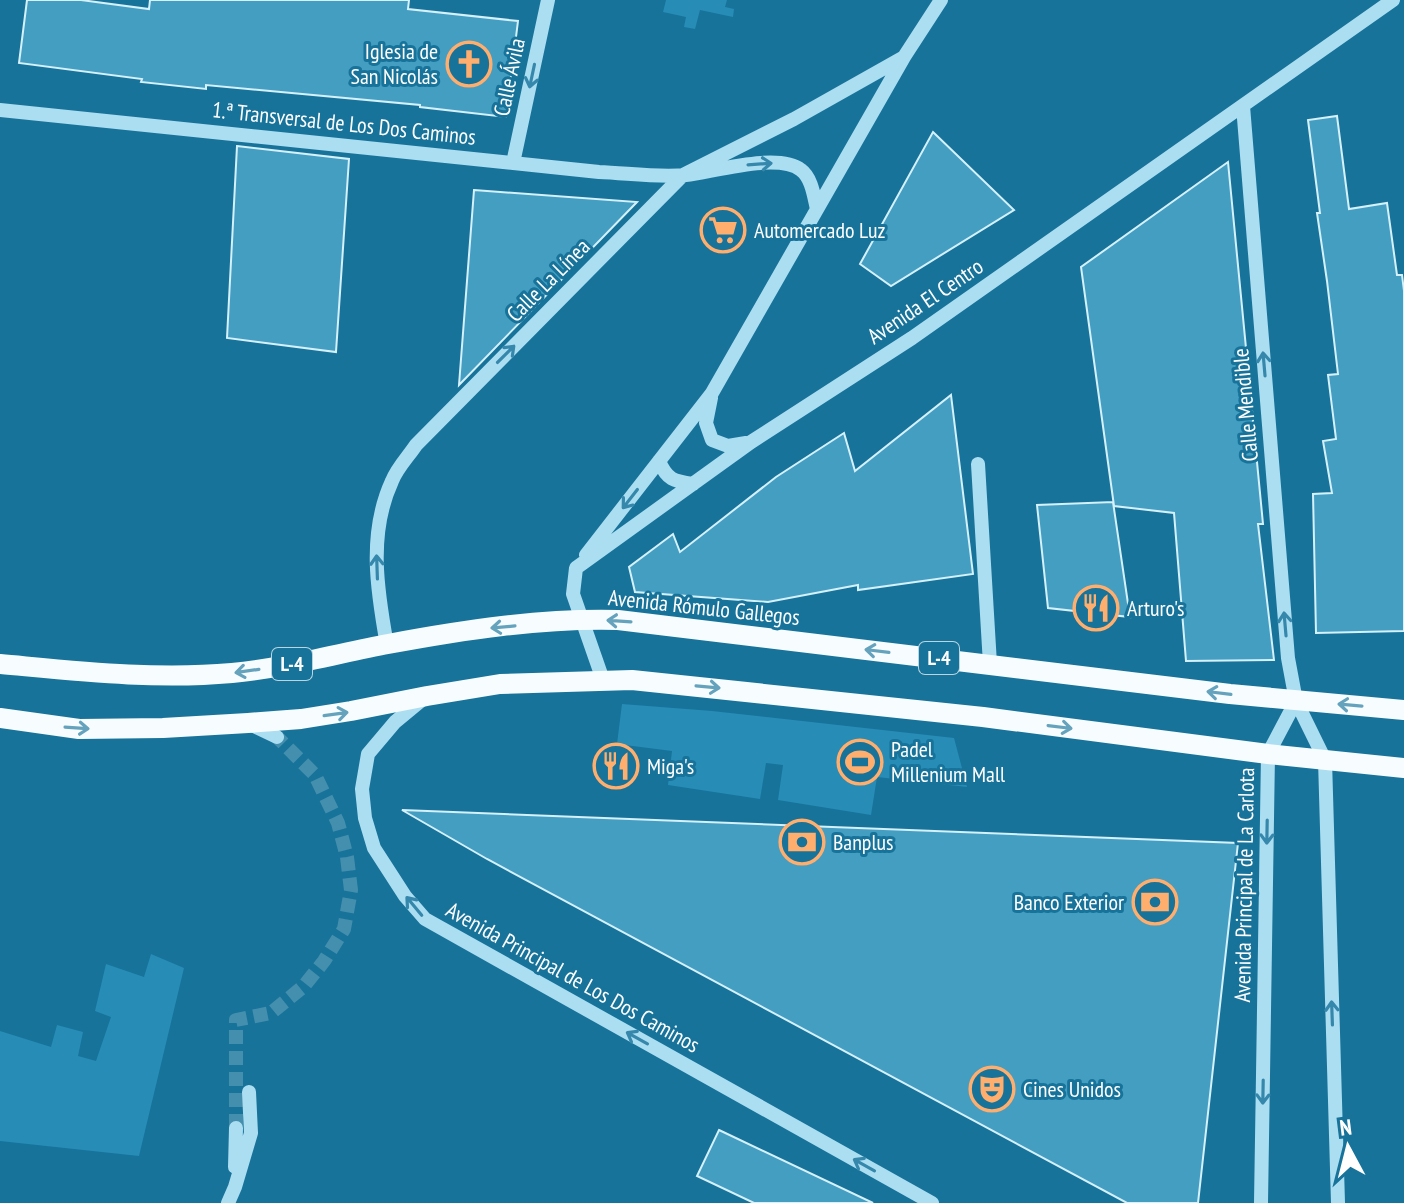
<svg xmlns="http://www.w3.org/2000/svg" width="1404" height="1203" viewBox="0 0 1404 1203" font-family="'PT Sans Narrow',sans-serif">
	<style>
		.green { fill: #278db6 }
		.building { fill: #449ec2; stroke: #d4f1fc; stroke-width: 2 }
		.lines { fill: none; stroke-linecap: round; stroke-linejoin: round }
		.minor-tunnel { stroke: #458fae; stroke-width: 14; stroke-dasharray: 14 7; stroke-linecap: butt }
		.minor { stroke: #acdef2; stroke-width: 14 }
		.major { stroke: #f7fcff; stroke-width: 20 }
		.oneway { stroke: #3588ac }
		.oneway2 { stroke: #65a3bd }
		.labels { text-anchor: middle; stroke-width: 6; stroke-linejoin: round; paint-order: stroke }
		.shield { fill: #17739a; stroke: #b9d5e1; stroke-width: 2 }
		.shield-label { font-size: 20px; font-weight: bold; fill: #fff }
		.poi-label { font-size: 22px; fill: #fff; stroke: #17739a; text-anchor: start }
		.street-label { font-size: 22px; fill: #fff; stroke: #17739a }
	</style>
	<rect width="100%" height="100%" fill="#17739a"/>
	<path class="green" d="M 666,0 L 727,0 L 725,7 L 734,9 L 733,17 L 700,10 L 695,29 L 684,27 L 686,17 L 663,12 Z
		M 622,704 L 712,711 L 954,738 L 967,787 L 877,777 L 871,815 L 778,800 L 783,765 L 766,763 L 760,799 L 668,785 L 672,751 L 617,744 Z
		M 151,954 L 184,968 L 139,1156 L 0,1141 L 0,1031 L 51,1047 L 57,1025 L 83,1032 L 78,1056 L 96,1061 L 111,1017 L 95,1011 L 106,964 L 144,977 Z"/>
	<path class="building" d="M 27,0 L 81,0 L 149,9 L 150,0 L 409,0 L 408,9 L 518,21 L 506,117 L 420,107 L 420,105 L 206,85 L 206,89 L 141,82 L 142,79 L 19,63 Z
		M 1337,116 L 1349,209 L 1387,203 L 1397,275 L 1402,275 L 1404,291 L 1404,631 L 1316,633 L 1313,494 L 1332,493 L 1323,441 L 1336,439 L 1328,375 L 1338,374 L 1327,281 L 1317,213 L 1320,213 L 1308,120 Z
		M 933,132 L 1014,210 L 891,286 L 860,264 Z
		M 237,146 L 349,159 L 336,352 L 227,338 Z
		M 1228,162 L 1263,524 L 1258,524 L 1274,660 L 1186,661 L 1174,513 L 1114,506 L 1081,267 Z
		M 474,190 L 637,202 L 459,385 Z
		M 951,395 L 973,574 L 858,590 L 858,585 L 768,602 L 635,592 L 629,567 L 673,534 L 680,552 L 776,477 L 844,433 L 855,471 Z
		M 1113,502 L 1130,617 L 1048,608 L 1037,505 Z
		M 402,810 L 1238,843 L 1198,1203 L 1127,1203 L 487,859 Z
		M 719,1130 L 873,1203 L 754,1203 L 697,1176 Z"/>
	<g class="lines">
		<path class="minor-tunnel" d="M 236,1128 L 236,1020 L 271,1013 L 304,986 L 324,961 L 344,929 L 351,890 L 347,857 L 338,823 L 315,775 L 277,737"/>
		<path class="minor" d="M 1243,106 L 1288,658 L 1296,701 L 1325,760 L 1338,1203
			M 0,110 L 599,172 C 627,173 659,178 686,175 C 713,172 778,152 801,170 C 812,178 814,197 817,209
			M 513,163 L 548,0
			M 711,398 L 706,423 L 712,440 L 728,446 L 746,443
			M 659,461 C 667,480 674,481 693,484
			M 978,464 L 990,664
			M 586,555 L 712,393 L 904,57 L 941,0
			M 387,645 C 377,590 368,533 392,481 C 397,468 408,457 416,445 L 683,175 L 794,119 L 904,57
			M 603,680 L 573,594 L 576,568 L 751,442 L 912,338 L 1393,0
			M 424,698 L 395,722 L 368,754 L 362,789 L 365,818 L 374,848 L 405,896 L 425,919 L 932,1203
			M 248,723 L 277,737
			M 235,1167 L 236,1128
			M 228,1203 L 235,1187 L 251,1133 L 249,1092
			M 1261,1203 L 1268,754 L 1296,701"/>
		<path class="major" d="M 0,664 C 77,671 154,680 232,673 C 284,668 336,654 388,644 C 463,630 541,618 618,620 L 1230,694 L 1404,710
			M 0,718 L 79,729 L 163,728 L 248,723 L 301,719 L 351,711 L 427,696 L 500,684 L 632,680 L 983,717 L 1268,754 L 1404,768"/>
	</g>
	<defs><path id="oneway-shaft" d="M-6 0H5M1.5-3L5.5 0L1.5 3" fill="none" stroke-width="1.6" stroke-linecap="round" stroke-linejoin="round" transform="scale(2)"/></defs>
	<g class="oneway">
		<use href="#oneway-shaft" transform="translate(532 76) rotate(102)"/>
		<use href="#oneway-shaft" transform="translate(760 164) rotate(-4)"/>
		<use href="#oneway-shaft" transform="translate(506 354) rotate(-45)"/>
		<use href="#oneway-shaft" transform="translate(1264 364) rotate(-95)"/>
		<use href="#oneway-shaft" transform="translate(630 499) rotate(128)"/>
		<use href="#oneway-shaft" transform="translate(377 567) rotate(-92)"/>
		<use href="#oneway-shaft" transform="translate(1285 624) rotate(-95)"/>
		<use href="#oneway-shaft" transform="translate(1267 832) rotate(91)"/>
		<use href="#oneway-shaft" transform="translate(414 906) rotate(-130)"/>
		<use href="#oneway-shaft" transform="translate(1332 1013) rotate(-92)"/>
		<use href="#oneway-shaft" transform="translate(637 1038) rotate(-151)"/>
		<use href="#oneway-shaft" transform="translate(1263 1092) rotate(91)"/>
		<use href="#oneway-shaft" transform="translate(864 1165) rotate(-151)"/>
	</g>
	<g class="oneway2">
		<use href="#oneway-shaft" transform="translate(619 621) rotate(-176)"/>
		<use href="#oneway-shaft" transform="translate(503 627) rotate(175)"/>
		<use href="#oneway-shaft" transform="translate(877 651) rotate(-173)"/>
		<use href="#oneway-shaft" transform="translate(247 671) rotate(172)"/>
		<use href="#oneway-shaft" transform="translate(708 687) rotate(5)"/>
		<use href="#oneway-shaft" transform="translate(1219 693) rotate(-173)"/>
		<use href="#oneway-shaft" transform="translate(1350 705) rotate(-175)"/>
		<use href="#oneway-shaft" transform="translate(336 714) rotate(-8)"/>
		<use href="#oneway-shaft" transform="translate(1060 727) rotate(7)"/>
		<use href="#oneway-shaft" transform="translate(77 728) rotate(4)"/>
	</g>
	<defs>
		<g id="church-ring" transform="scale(2.3)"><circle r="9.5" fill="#17739a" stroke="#ffae6d" stroke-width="1.5"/><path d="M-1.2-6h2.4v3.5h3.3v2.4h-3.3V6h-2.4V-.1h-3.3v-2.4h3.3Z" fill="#ffae6d"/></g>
		<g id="supermarket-ring" transform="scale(2.3)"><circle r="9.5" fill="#17739a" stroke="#ffae6d" stroke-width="1.5"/><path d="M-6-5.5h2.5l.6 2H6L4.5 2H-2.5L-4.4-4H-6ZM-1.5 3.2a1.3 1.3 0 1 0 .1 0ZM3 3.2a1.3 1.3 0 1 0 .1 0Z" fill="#ffae6d"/></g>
		<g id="restaurant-ring" transform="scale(2.3)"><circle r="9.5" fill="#17739a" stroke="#ffae6d" stroke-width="1.5"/><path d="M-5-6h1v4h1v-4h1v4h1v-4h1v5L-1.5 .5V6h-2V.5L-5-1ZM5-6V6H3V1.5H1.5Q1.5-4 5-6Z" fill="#ffae6d"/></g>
		<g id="stadium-ring" transform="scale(2.3)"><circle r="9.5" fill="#17739a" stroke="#ffae6d" stroke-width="1.5"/><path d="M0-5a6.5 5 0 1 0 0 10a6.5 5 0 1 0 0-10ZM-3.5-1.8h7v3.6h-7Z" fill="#ffae6d"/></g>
		<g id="bank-ring" transform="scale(2.3)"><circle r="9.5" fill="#17739a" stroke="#ffae6d" stroke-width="1.5"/><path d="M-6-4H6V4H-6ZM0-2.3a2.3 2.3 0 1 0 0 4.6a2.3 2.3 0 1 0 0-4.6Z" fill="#ffae6d"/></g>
		<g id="theatre-ring" transform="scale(2.3)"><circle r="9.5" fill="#17739a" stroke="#ffae6d" stroke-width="1.5"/><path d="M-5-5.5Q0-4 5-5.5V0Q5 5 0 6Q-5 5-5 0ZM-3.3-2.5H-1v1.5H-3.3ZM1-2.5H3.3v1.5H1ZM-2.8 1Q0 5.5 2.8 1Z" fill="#ffae6d"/></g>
	</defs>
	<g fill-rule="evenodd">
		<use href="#church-ring" x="469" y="64"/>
		<use href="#supermarket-ring" x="723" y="230"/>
		<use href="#restaurant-ring" x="1096" y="608"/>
		<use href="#stadium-ring" x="860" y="762"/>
		<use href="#restaurant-ring" x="616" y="766"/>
		<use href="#bank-ring" x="802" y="842"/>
		<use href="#bank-ring" x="1155" y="902"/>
		<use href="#theatre-ring" x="992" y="1089"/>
	</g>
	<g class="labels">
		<g class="shield">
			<rect x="919" y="642" width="40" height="32" rx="6"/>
			<rect x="272" y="648" width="40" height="32" rx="6"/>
		</g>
		<g class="shield-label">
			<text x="939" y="665">L-4</text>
			<text x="292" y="671">L-4</text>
		</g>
		<g class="poi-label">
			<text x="438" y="59" text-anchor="end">Iglesia de<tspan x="438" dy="25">San Nicolás</tspan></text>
			<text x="754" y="238">Automercado Luz</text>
			<text x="1127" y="616">Arturo's</text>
			<text x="891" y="757">Padel<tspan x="891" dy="25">Millenium Mall</tspan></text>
			<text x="647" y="774">Miga's</text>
			<text x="833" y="850">Banplus</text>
			<text x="1124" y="910" text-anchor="end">Banco Exterior</text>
			<text x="1023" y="1097">Cines Unidos</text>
		</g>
		<g class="street-label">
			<text transform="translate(509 77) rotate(-78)" y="8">Calle Ávila</text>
			<text transform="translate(344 123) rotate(6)" y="8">1.ª Transversal de Los Dos Caminos</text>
			<text transform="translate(548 280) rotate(-45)" y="8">Calle La Línea</text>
			<text transform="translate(925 301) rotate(-34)" y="8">Avenida El Centro</text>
			<text transform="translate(1245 405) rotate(-95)" y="8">Calle Mendible</text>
			<text transform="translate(704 607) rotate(6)" y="8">Avenida Rómulo Gallegos</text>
			<text transform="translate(1244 885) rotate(-89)" y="8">Avenida Principal de La Carlota</text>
			<text transform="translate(573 977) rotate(29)" y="8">Avenida Principal de Los Dos Caminos</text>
		</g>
	</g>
	<g transform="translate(1348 1147) rotate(353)" stroke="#17739a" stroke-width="6" paint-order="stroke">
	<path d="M0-6L14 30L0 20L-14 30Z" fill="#ffffff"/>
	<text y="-12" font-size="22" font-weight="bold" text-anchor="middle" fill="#ffffff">N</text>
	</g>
</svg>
